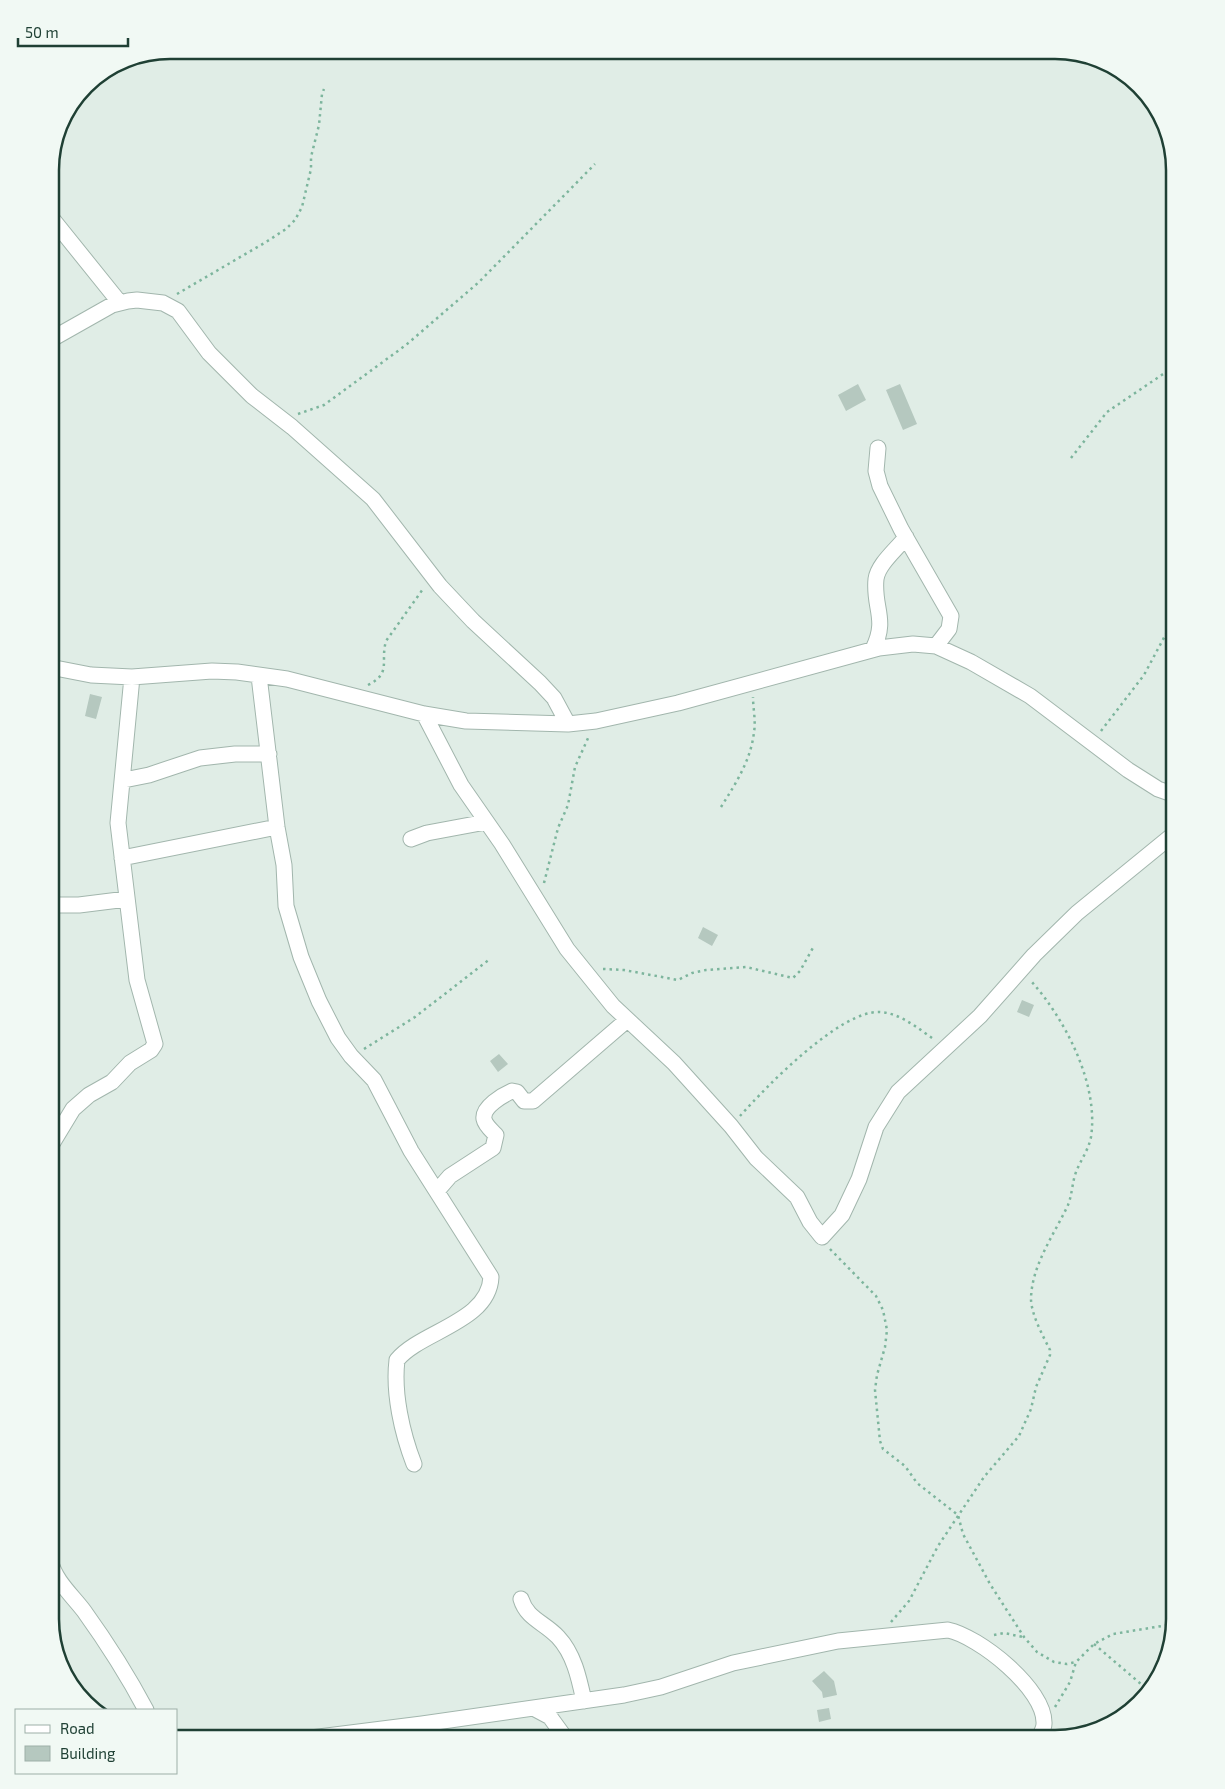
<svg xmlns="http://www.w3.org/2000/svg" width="1225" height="1789" viewBox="0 0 1225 1789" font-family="'Exo 2',sans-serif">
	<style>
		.building { fill: #b5c8bf }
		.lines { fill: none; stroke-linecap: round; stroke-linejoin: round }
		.minor-casing { stroke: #a2b6ad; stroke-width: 17 }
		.path { stroke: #7db59d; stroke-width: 2.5; stroke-dasharray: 2.5 4; stroke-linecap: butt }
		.minor { stroke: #fff; stroke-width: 15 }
		.rim { fill: none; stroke: #1f4034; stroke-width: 2.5 }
	</style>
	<rect width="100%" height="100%" fill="#e0ede6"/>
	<path class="building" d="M 858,384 L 866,400 L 846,411 L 838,395 Z
		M 900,384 L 917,424 L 903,430 L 886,390 Z
		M 90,694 L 102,697 L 96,719 L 85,716 Z
		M 703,927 L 718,935 L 712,946 L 698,938 Z
		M 1022,1000 L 1034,1005 L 1029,1017 L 1017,1012 Z
		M 499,1054 L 508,1064 L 498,1072 L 490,1061 Z
		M 824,1671 L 834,1681 L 837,1695 L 823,1698 L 822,1692 L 812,1681 Z
		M 829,1708 L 831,1719 L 819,1722 L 817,1710 Z"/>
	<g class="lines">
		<g class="minor-casing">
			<path id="minor" d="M 50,216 L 120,303
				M 50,340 L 112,305 L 128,301 L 137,300 L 163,303 L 178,311 L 209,353 L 252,396 L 292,427 L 373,499 L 440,586 L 473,621 L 540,683 L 554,698 L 568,724
				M 878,448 L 876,471 L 880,486 L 901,529 L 951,616 L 949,629 L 936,646
				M 873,649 C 888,619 873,608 876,579 C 878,564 897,549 906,537
				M 50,667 L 91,675 L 132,677 L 212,671 L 237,672 L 287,679 L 424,714 L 466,721 L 568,724 L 596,721 L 678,703 L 879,648 L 913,644 L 936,646 L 971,662 L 1030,696 L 1128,770 L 1158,789 L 1175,795
				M 259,676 L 277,827 L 284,865 L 286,906 L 301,957 L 319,1001 L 338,1038 L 351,1056 L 374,1080 L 411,1151 L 491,1277 C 489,1322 421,1331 397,1360 C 393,1393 402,1433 414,1464
				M 424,714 L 461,785 L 502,844 L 567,949 L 613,1006 L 674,1063 L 731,1126 L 756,1158 L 797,1197 L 810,1222 L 822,1237 L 842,1215 L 859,1179 L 876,1127 L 898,1092 L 980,1016 L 1034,955 L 1077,913 L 1175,833
				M 124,780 L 149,775 L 200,758 L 235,754 L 269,754
				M 411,839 L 427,833 L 486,822
				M 122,858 L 277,827
				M 50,905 L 79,905 L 127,899
				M 50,1147 L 73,1109 L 89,1095 L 112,1082 L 130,1063 L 151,1050 L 155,1044 L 137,980 L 118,823 L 132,677
				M 437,1191 L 450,1176 L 493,1148 L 496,1135 C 492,1131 485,1125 484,1119 C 482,1107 503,1095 512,1091 L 517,1092 L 524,1101 L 533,1101 L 627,1020
				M 50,1560 C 55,1581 72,1595 84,1611 C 107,1643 128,1676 146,1710
				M 521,1599 C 527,1619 544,1622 558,1637 C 574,1654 579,1678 584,1701
				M 535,1709 L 550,1717 L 566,1739
				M 303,1739 L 422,1724 L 624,1695 L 661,1687 L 733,1663 L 838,1641 L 948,1630 C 978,1636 1046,1689 1044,1724 C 1044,1729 1040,1735 1038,1739"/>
		</g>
		<path class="path" d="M 177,294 L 266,242 L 286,229 L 295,220 L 302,207 L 311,169 L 311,157 L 319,125 L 322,94 L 324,89
			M 298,414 L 324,405 L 406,345 L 479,282 L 595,164
			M 1071,458 L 1107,412 L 1175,366
			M 368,685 C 392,673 380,662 386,641 L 423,589
			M 1101,731 L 1144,675 L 1175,617
			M 721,807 C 736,783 751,760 754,732 C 756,721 753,708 753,697
			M 544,883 L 558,828 L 568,805 L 575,767 L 589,736
			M 603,969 L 624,970 L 678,980 L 692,973 L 706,970 L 746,967 L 793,978 L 800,971 L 814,946
			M 364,1049 L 415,1017 L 490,959
			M 740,1116 C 766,1087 840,1010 880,1012 C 900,1013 919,1029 935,1040
			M 830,1249 L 876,1296 L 883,1310 L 887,1330 L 885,1347 L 877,1375 L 875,1390 L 880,1441 L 883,1449 L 905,1466 L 917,1483 L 958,1515 L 963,1534 L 990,1584 L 1024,1637 L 1037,1652 L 1054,1662 L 1067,1664 L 1076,1662
			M 891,1622 L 909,1601 L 938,1546 L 984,1477 L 1019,1436 L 1031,1409 L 1036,1387 L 1050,1355 L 1050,1350 C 1043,1336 1032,1316 1031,1300 C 1031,1266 1054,1235 1068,1205 C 1072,1195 1072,1185 1075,1175 C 1079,1162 1088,1152 1091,1137 C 1099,1084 1065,1019 1031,981
			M 994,1635 L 1004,1633 L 1023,1637
			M 1094,1644 L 1148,1690
			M 1055,1707 L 1070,1682 L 1076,1662 L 1094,1644 L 1113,1634 L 1174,1624"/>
		<use href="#minor" class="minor"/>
	</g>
	<path d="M0 0H1225V1789H0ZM170 59H1055A111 111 0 0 1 1166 170V1619A111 111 0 0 1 1055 1730H170A111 111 0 0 1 59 1619V170A111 111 0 0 1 170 59Z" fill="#f1f9f4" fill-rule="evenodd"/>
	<path class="rim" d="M170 59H1055A111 111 0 0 1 1166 170V1619A111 111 0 0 1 1055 1730H170A111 111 0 0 1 59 1619V170A111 111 0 0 1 170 59Z"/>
	<rect x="15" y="1709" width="162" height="65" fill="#f1f9f4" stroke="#9dafa7"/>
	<rect x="25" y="1725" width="25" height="8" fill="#ffffff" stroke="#9dafa7"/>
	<text x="60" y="1734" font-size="15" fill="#1f4034">Road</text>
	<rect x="25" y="1746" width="25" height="15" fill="#b5c8bf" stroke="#9dafa7"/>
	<text x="60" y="1759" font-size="15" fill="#1f4034">Building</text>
	<path d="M18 38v8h110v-8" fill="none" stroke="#1f4034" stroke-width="2.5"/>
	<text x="25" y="38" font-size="15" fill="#1f4034" stroke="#f1f9f4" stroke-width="4" paint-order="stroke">50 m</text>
</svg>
